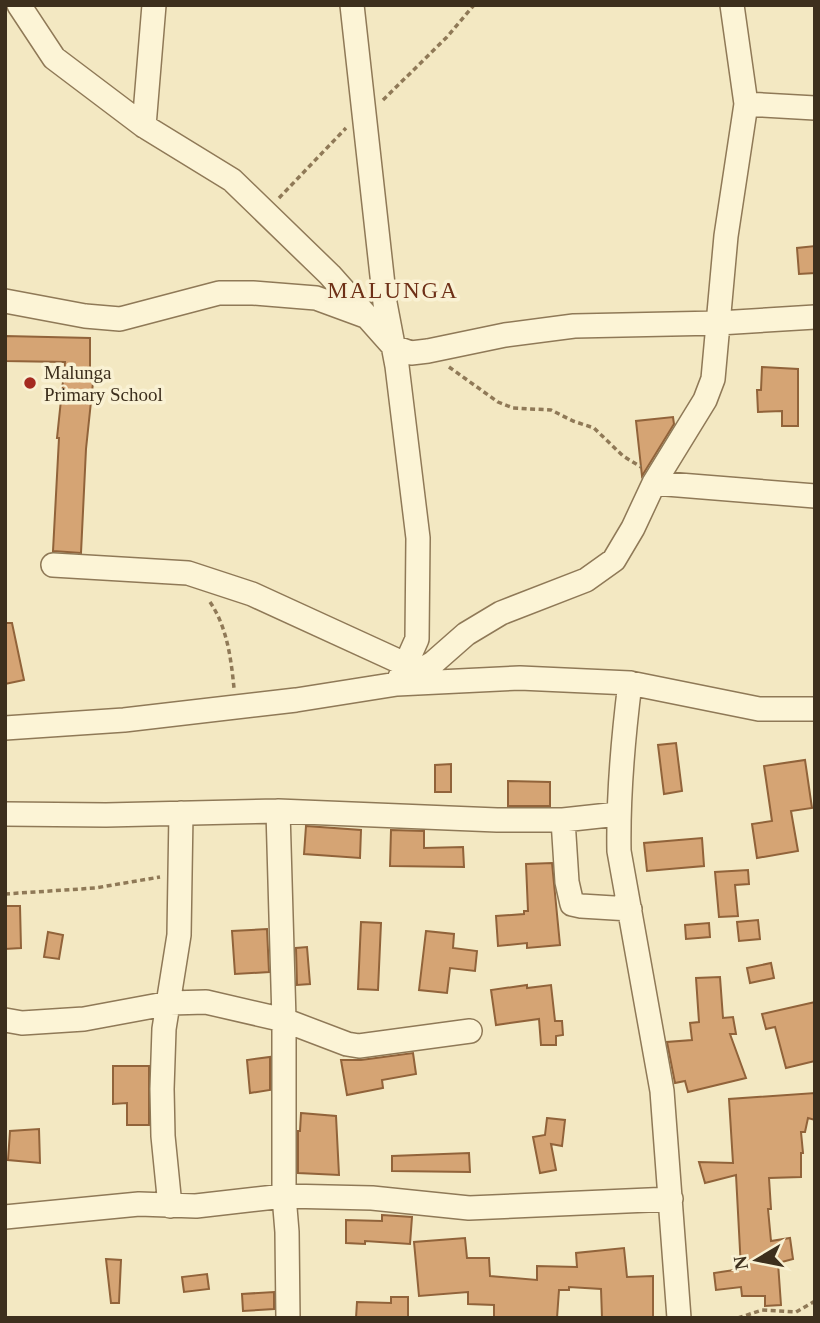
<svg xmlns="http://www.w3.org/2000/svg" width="820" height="1323" viewBox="0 0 820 1323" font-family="Georgia,serif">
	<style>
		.building { fill: #d5a474; stroke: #91633a; stroke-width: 2 }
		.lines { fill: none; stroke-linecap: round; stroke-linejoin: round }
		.minor-casing { stroke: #8f7957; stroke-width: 26 }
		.path { stroke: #8f7957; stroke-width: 3.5; stroke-dasharray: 5 3.5; stroke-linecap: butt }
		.minor { stroke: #fcf4d6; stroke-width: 23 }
		.poi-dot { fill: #a42a20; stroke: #f9f1d3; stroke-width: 2.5 }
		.labels { text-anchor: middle; stroke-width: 7; stroke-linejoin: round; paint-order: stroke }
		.poi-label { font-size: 19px; fill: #3d2f1d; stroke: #f9f1d3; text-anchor: start }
		.quarter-label { font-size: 23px; letter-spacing: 2px; fill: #6e3017; stroke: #f9f1d3 }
	</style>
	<rect width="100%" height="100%" fill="#f3e8c2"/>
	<path class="building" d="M 815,246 L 815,273 L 799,274 L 797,248 Z
		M 5,336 L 90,338 L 90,372 L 94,373 L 86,449 L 81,553 L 53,551 L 59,438 L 57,438 L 65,362 L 5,361 Z
		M 762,367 L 798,369 L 798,426 L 782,426 L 782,411 L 758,412 L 757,390 L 761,390 Z
		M 673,417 L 674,424 L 642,476 L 636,421 Z
		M 5,623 L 12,623 L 24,680 L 5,684 Z
		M 676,743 L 682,791 L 664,794 L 658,745 Z
		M 805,760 L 812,808 L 791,811 L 798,851 L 757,858 L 752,824 L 772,821 L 764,766 Z
		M 451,764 L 451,792 L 435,792 L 435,765 Z
		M 508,781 L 550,782 L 550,806 L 508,806 Z
		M 306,826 L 361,830 L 360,858 L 304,854 Z
		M 391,830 L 424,831 L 424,848 L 463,847 L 464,867 L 390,866 Z
		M 702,838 L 704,866 L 647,871 L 644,843 Z
		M 552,863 L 560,945 L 527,948 L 527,943 L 498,946 L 496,916 L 524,914 L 524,911 L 528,911 L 526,864 Z
		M 748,870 L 749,884 L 735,885 L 738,916 L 719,917 L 715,872 Z
		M 5,906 L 20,906 L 21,948 L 5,949 Z
		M 758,920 L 760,939 L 739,941 L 737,922 Z
		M 361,922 L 381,923 L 378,990 L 358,989 Z
		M 709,923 L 710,937 L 686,939 L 685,925 Z
		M 267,929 L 269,972 L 235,974 L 232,931 Z
		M 426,931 L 454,934 L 453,948 L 477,951 L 475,971 L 450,968 L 447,993 L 419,990 Z
		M 48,932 L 63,935 L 59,959 L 44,957 Z
		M 307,947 L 310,984 L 297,985 L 296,948 Z
		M 771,963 L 774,978 L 750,983 L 747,968 Z
		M 720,977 L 723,1018 L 733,1017 L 736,1034 L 730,1034 L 746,1078 L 688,1092 L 685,1081 L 675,1083 L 667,1042 L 692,1040 L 690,1023 L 699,1022 L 696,978 Z
		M 527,985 L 527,988 L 551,985 L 555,1021 L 562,1021 L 563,1035 L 556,1036 L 556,1045 L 541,1045 L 539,1019 L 496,1025 L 491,990 Z
		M 815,1002 L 815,1061 L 786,1068 L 775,1027 L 766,1029 L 762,1014 Z
		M 413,1053 L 416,1074 L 382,1080 L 383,1088 L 347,1095 L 341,1060 L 361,1060 Z
		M 270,1057 L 270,1090 L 250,1093 L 247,1060 Z
		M 113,1066 L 149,1066 L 149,1125 L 127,1125 L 127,1103 L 113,1104 Z
		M 815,1093 L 815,1120 L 808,1118 L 805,1132 L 801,1132 L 803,1153 L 801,1153 L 801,1177 L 769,1178 L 771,1209 L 768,1209 L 771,1241 L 790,1238 L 793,1259 L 778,1263 L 781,1305 L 765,1306 L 765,1296 L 742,1296 L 741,1287 L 716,1290 L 714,1273 L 741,1269 L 736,1175 L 705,1183 L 699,1162 L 733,1163 L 729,1099 Z
		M 301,1113 L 336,1116 L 339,1175 L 298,1173 L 298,1131 L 300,1131 Z
		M 547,1118 L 565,1120 L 562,1146 L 551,1144 L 556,1170 L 540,1173 L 533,1137 L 545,1135 Z
		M 39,1129 L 40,1163 L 8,1160 L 10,1131 Z
		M 469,1153 L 470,1172 L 392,1171 L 392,1156 Z
		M 382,1215 L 412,1217 L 410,1244 L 365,1241 L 365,1244 L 346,1243 L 346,1220 L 382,1221 Z
		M 465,1238 L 467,1258 L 489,1258 L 490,1276 L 537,1280 L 537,1266 L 577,1267 L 576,1253 L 624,1248 L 627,1277 L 653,1276 L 653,1318 L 602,1318 L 601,1289 L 569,1287 L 569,1290 L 559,1290 L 557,1318 L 494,1318 L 494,1305 L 468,1304 L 468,1292 L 419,1296 L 414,1242 Z
		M 106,1259 L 121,1260 L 119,1303 L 111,1303 Z
		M 207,1274 L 209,1289 L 184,1292 L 182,1277 Z
		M 274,1292 L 274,1309 L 243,1311 L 242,1294 Z
		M 391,1297 L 408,1297 L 408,1318 L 356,1318 L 357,1302 L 391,1303 Z"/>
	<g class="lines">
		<g class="minor-casing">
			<path id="minor" d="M 19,5 L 54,58 L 144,126 L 232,180 L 330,275 L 394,347 L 411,353 L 428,351 L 505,335 L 574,326 L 719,323 L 815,317
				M 352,5 L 385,303 L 397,366 L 418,538 L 417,639 L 397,684
				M 746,104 L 815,108
				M 144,126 L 154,5
				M 5,301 L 85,316 L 120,319 L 219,293 L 253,293 L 316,298 L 365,316
				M 654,483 L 815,496
				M 53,565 L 188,573 L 252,594 L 407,665
				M 630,683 C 623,739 618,795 619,851 L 662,1091 L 679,1318
				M 397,684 L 433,663 L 466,634 L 501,613 L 586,580 L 614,560 L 633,528 L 654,483 L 705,400 L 713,379 L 726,236 L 746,104 L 732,5
				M 5,728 L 124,720 L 296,700 L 397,684 L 520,678 L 630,683 L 759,709 L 815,709
				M 278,811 L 284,1020 L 284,1196 L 287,1232 L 288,1318
				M 5,814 L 106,815 L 278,811 L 497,820 L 563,820 L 618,814
				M 563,820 L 567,882 L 572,904 L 581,906 L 630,909
				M 5,1020 L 22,1023 L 84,1019 L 170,1003 L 206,1002 L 284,1020 L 347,1044 L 359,1046 L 470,1031
				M 170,1206 L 163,1136 L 162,1089 L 164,1029 L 179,935 L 181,813
				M 5,1217 L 139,1204 L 196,1206 L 284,1196 L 372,1198 L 469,1208 L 671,1199"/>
		</g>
		<path class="path" d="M 383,100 L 447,37 L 474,5
			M 279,198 L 346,128
			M 449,367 L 498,402 L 513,408 L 551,410 L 573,421 L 594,428 L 623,456 L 641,467
			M 210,602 C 227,627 231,658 234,688
			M 5,894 L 95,888 L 160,877
			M 738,1318 L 762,1310 L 796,1312 L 815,1301"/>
		<use href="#minor" class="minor"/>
	</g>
	<circle class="poi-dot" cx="30" cy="383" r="7"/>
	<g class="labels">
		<g class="poi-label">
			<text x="44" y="379">Malunga<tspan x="44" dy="22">Primary School</tspan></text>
		</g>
		<g class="quarter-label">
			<text x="393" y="298">MALUNGA</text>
		</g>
	</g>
	<rect width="820" height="1323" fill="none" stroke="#3d2f1d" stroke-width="14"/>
	<g transform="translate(757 1260) rotate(260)" stroke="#f9f1d3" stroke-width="5" paint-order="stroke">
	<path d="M0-5L12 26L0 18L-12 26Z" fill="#3d2f1d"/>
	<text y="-10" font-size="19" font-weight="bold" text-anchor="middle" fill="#3d2f1d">N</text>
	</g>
</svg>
